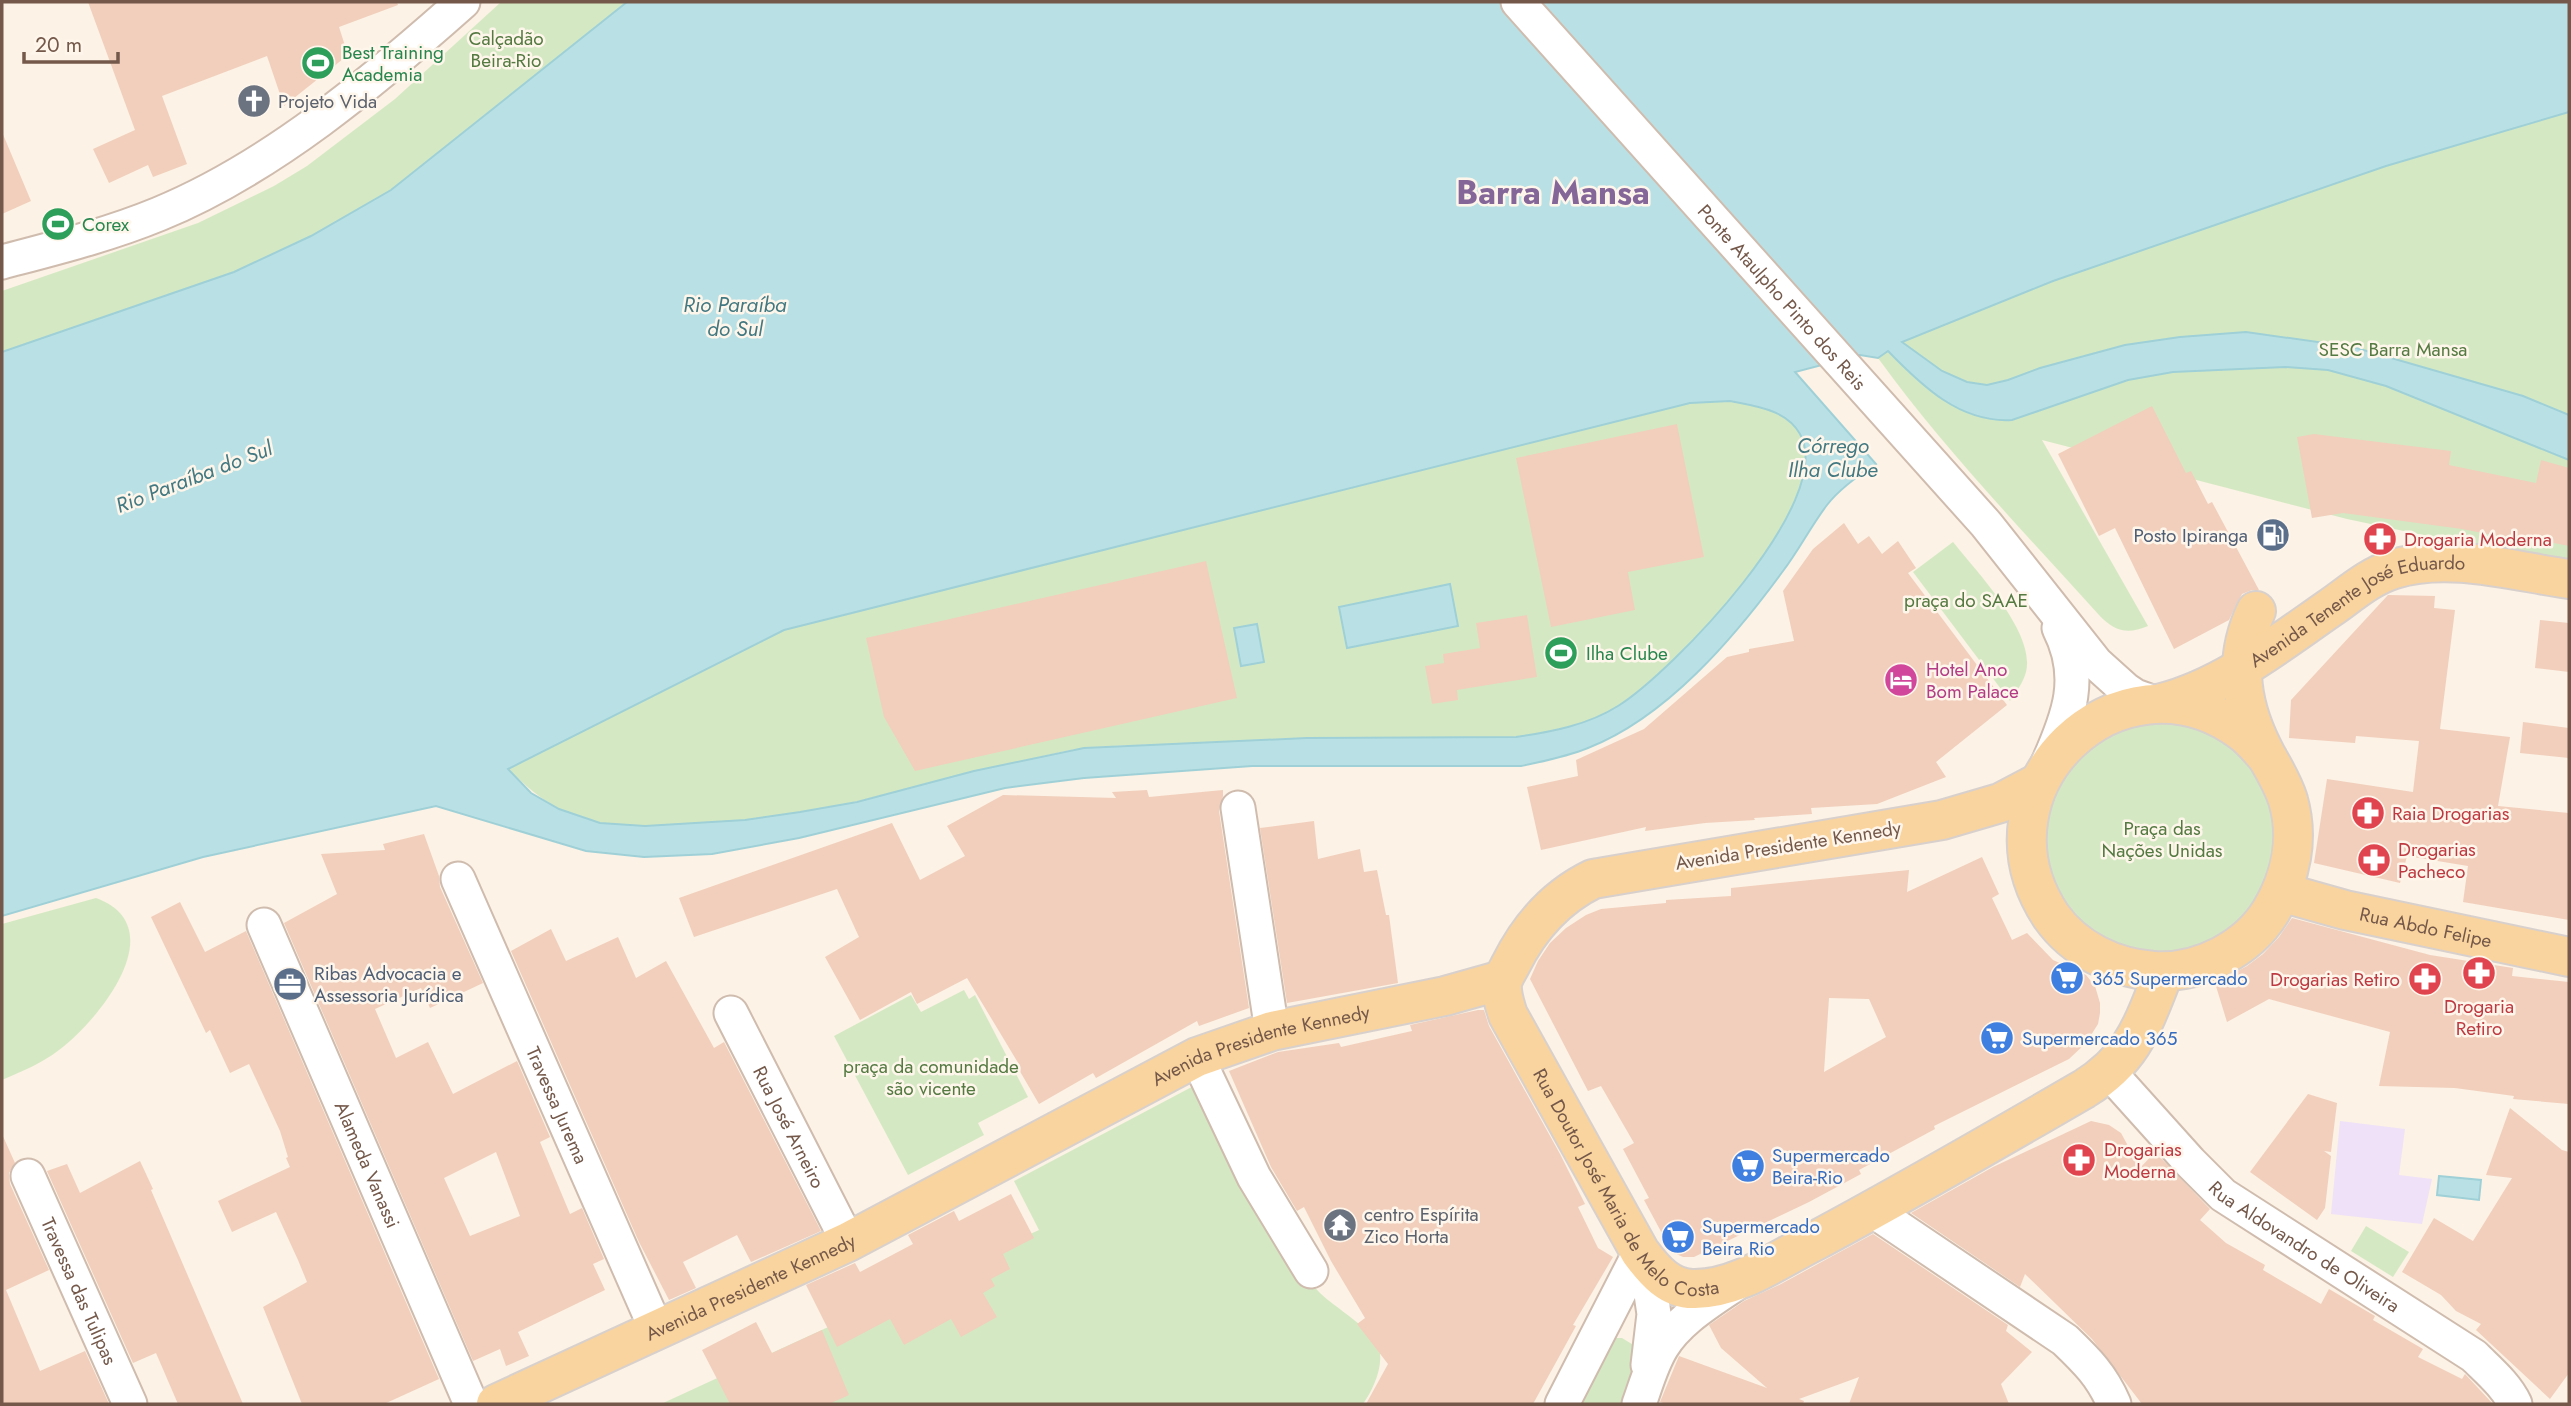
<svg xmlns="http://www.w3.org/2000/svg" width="2571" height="1406" viewBox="0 0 2571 1406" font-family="Jost,sans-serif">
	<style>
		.education { fill: #efe1f8 }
		.green { fill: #d4e9c3 }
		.water { fill: #b9e1e5; stroke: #9fd0d7; stroke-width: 2; fill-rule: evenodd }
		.building { fill: #f1cfbc; fill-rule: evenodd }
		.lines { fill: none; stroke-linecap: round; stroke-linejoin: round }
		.minor-casing { stroke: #cfbcae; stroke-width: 37 }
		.major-casing { stroke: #d8d0cc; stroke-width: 42 }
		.minor { stroke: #fff; stroke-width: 33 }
		.major { stroke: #fad49e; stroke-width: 38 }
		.labels { text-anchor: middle; stroke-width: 5; stroke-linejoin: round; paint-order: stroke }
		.park-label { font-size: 19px; fill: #547a42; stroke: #fff6eb }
		.leisure-label { font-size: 19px; fill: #27864d; stroke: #fff6eb; text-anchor: start }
		.worship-label { font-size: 19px; fill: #5b616d; stroke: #fff6eb; text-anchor: start }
		.street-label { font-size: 19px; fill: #74584a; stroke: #fff6eb }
		.service-label { font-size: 19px; fill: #4e5e75; stroke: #fff6eb; text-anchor: end }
		.health-label { font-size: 19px; fill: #be3a42; stroke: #fff6eb; text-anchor: start }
		.hotel-label { font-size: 19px; fill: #b23c85; stroke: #fff6eb; text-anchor: start }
		.shop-label { font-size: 19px; fill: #366cbe; stroke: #fff6eb; text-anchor: start }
		.water-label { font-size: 21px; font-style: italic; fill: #417881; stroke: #fff6eb }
		.town-label { font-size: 33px; font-weight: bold; fill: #856698; stroke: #fff6eb }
	</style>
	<rect width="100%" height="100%" fill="#fcf2e5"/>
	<path class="education" d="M 2340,1121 L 2405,1129 L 2399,1175 L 2432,1179 L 2422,1224 L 2331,1214 Z"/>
	<path class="green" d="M 501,2 L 627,2 L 391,190 L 311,236 L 234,272 L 2,352 L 2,291 L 198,223 L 274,186 L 307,166 L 395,99 Z
		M 2569,112 L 2569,566 L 2347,519 L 2042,440 L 2148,626 C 2127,635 2114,631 2099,615 C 2024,532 1944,449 1878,358 L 1902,341 L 2053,281 L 2386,166 Z
		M 1730,401 C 1755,406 1784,409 1799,432 C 1841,497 1670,676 1617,707 C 1604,714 1588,721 1574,726 C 1511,744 1443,738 1378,738 C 1321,738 1263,741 1206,743 C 1166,745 1127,744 1088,748 C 1067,749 1046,756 1026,760 C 970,772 914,788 858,801 C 783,818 701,829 624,826 C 575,824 541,803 508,768 L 784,630 L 1690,403 Z
		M 1953,542 C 1976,571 2036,633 2026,672 C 2023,683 2016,692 2010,701 L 1913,572 Z
		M 2132,722 L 2196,723 L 2234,741 L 2274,793 L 2276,878 L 2221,944 L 2137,957 L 2079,928 L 2046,873 L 2045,809 L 2077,754 Z
		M 96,898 C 175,927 98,1021 59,1050 C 41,1064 22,1071 2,1080 L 2,924 Z
		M 964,990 L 969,999 L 975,995 L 1028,1097 L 978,1123 L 984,1135 L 908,1175 L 834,1036 L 911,995 L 921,1012 Z
		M 1203,1081 L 1303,1272 C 1308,1279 1314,1287 1320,1293 C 1333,1306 1375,1331 1379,1348 C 1384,1366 1373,1390 1363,1404 L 661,1404 L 1039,1230 L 1014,1181 Z
		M 2366,1226 L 2409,1252 L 2393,1277 L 2351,1251 Z
		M 1614,1338 L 1622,1338 L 1635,1346 L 1631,1404 L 1570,1404 Z"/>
	<path class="water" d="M 627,2 L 2569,2 L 2569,112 L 2386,166 L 2053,281 L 1902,342 L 1942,371 L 1967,382 L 1987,385 L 2008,380 L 2040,368 L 2125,345 L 2180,337 L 2246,332 L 2353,347 L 2523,396 L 2569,415 L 2569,460 L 2386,386 L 2328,370 L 2285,367 L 2173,372 L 2128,380 L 2012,420 C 1960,423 1922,386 1888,351 L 1878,358 L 1860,355 L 1795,372 L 1876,464 C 1859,475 1840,488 1827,505 C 1811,526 1799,550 1783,571 C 1734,638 1667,717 1588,748 C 1566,757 1544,761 1521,766 L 1252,766 L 1084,778 L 1005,788 L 799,838 L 712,854 L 644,857 L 586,851 L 436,806 L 203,857 L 2,916 L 2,352 L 234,272 L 311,236 L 391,190 ZM 1730,401 C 1754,406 1786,409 1800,434 C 1838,501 1671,673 1618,706 C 1588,725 1551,732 1516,737 L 1307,738 L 1084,748 L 974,771 L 857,802 L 800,812 L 745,820 L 645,826 L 600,823 L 559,809 L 531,793 L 508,769 L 784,630 L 1690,403 Z
		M 1450,584 L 1458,626 L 1347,648 L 1339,607 Z
		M 1257,624 L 1264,662 L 1241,666 L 1234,628 Z
		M 2439,1176 L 2481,1180 L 2479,1200 L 2437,1195 Z"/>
	<path class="building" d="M 88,2 L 397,2 L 398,5 L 339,27 L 348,55 L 284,106 L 267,56 L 162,96 L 187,164 L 153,177 L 148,165 L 109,183 L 93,149 L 135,130 Z
		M 2,132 L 31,201 L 2,214 Z
		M 2152,406 L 2186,473 L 2191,471 L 2208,504 L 2212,502 L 2259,590 L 2252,590 L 2242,594 L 2229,620 L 2174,649 L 2115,528 L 2099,536 L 2058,454 Z
		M 1677,424 L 1704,557 L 1628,572 L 1635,610 L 1551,627 L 1516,458 Z
		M 2314,434 L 2451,451 L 2449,465 L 2536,483 L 2541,460 L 2569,468 L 2569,546 L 2519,536 L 2518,540 L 2462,529 L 2343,513 L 2312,518 L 2297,437 Z
		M 1844,523 L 1858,544 L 1869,536 L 1882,554 L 1898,541 L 1916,568 L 1908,573 L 2007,705 L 1936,762 L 1946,777 L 1877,804 L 1811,808 L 1812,814 L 1754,818 L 1755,820 L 1705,823 L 1645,831 L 1646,827 L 1541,850 L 1527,787 L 1578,776 L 1576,760 L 1644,729 L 1727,657 L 1749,652 L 1749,649 L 1794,641 L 1783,591 L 1813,549 Z
		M 1206,561 L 1237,698 L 915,771 L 884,717 L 866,638 Z
		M 2388,595 L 2435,596 L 2434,608 L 2455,610 L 2440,729 L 2510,737 L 2498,806 L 2569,813 L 2569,920 L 2463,902 L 2468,866 L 2407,856 L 2400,883 L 2314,863 L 2327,779 L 2413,792 L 2419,741 L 2356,736 L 2355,743 L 2289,738 L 2291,700 Z
		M 1527,615 L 1537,677 L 1457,690 L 1458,700 L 1432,704 L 1425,666 L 1444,663 L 1443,654 L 1480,648 L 1476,623 Z
		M 2540,620 L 2569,623 L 2569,672 L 2535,668 Z
		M 2523,722 L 2569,728 L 2569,758 L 2520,753 Z
		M 1147,790 L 1149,797 L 1223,790 L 1223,796 L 1219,811 L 1249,1008 L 1199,1026 L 1197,1021 L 1096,1078 L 1093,1073 L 1039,1104 L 1018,1068 L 1020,1066 L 967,978 L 917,1004 L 911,992 L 860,1020 L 825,957 L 859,937 L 837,889 L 694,937 L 679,898 L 892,823 L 920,880 L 965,856 L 947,826 L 1003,795 L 1116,798 L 1112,792 Z
		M 1314,821 L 1318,859 L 1360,849 L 1364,872 L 1377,870 L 1386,915 L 1389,915 L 1398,983 L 1287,1003 L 1260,828 Z
		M 424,834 L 439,876 L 440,887 L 483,983 L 430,1008 L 421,988 L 375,1009 L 396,1058 L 428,1042 L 453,1094 L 517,1061 L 550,1137 L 540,1142 L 570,1214 L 582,1208 L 604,1259 L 593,1264 L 605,1290 L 518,1332 L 529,1356 L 506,1366 L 500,1349 L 473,1361 L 284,923 L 337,894 L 321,854 L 385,850 L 383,844 ZM 496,1152 L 520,1216 L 470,1236 L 444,1178 Z
		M 1982,857 L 1999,894 L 1992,898 L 2012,940 L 2027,933 L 2053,960 L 2086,975 L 2095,986 L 2100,1003 L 2100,1013 L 2098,1024 L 2086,1043 L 2069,1059 L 1934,1126 L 1935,1129 L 1859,1170 L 1861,1174 L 1809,1202 L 1694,1257 L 1683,1257 L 1672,1252 L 1644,1200 L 1649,1198 L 1623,1149 L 1634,1143 L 1601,1086 L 1588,1091 L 1530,979 L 1538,961 L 1550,943 L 1566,928 L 1586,915 L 1601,909 L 1666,903 L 1666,900 L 1731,896 L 1731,888 L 1909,870 L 1907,892 ZM 1829,998 L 1869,999 L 1886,1037 L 1824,1072 Z
		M 180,902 L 205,952 L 246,931 L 439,1379 L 384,1404 L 302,1404 L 263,1307 L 307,1282 L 298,1260 L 276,1212 L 232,1232 L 218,1201 L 290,1167 L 286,1158 L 288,1157 L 280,1131 L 249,1064 L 230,1073 L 210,1030 L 206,1033 L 151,917 Z
		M 2292,918 L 2430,955 L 2513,968 L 2512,976 L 2569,982 L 2569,1104 L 2513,1099 L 2514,1096 L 2455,1088 L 2379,1086 L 2390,1032 L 2269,999 L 2227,1022 L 2215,983 L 2247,966 L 2263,954 L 2279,937 Z
		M 551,929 L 566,961 L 618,937 L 636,978 L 666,961 L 714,1048 L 724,1042 L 821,1231 L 751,1262 L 737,1235 L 683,1262 L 696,1288 L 669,1300 L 639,1242 L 511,951 Z
		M 1478,1010 L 1484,1010 L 1489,1026 L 1560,1154 L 1585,1204 L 1578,1207 L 1598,1248 L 1613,1257 L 1573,1325 L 1576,1326 L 1533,1404 L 1366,1404 L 1388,1364 L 1357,1324 L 1365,1318 L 1331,1261 L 1304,1207 L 1297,1211 L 1271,1167 L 1229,1071 L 1278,1052 L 1339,1043 L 1341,1047 L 1412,1031 L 1410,1025 Z
		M 2308,1094 L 2337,1103 L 2331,1152 L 2324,1151 L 2331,1156 L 2325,1208 L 2317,1220 L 2250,1172 Z
		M 2510,1108 L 2562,1150 L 2569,1152 L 2569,1373 L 2550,1399 L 2476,1330 L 2481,1324 L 2456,1311 L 2441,1295 L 2402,1272 L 2434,1218 L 2473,1241 L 2512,1178 L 2486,1175 Z
		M 2091,1121 L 2109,1125 L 2121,1133 L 2140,1168 L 2155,1152 L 2210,1209 L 2200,1220 L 2226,1243 L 2265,1265 L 2263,1270 L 2321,1304 L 2329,1289 L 2375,1316 L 2373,1320 L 2423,1349 L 2418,1357 L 2462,1379 L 2465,1374 L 2493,1404 L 2142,1404 L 2092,1339 L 2025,1274 L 2020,1287 L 1911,1213 L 1993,1167 Z
		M 2,1134 L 15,1163 L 9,1173 L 10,1184 L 49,1270 L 6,1290 L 40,1371 L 85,1351 L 109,1404 L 2,1404 Z
		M 140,1161 L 153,1189 L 151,1190 L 243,1404 L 178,1404 L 156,1353 L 133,1363 L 47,1171 L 67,1164 L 80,1193 Z
		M 1011,1194 L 1034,1238 L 1003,1254 L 1010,1269 L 991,1279 L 995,1286 L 983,1293 L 997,1317 L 961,1337 L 951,1319 L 904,1345 L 890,1319 L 837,1347 L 806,1285 L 855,1263 L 860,1272 L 913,1244 L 908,1235 L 954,1211 L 959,1221 Z
		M 1873,1234 L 2008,1325 L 2006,1331 L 2032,1352 L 2001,1384 L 2009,1404 L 1849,1404 L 1859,1377 L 1799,1399 L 1804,1401 L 1803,1404 L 1666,1404 L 1660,1402 L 1679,1356 L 1767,1388 L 1721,1348 L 1709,1325 L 1744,1301 L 1781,1284 Z
		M 756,1322 L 772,1353 L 822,1330 L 849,1395 L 829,1404 L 730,1404 L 702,1350 Z"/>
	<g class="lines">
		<g class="minor-casing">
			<g id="minor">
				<path id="s1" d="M 1518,2 L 1986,524 L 2096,663 L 2126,690 L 2135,696 L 2157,704"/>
				<path d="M 2,262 C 55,248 108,235 159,214 C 271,168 374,81 463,2"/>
				<path d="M 2048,763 C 2069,716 2084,677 2059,628"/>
				<path d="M 1238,808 L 1272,1031"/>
				<path id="s2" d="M 458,879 L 657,1331"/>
				<path id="s3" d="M 264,925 L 471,1404"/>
				<path id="s4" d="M 731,1013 L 848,1242"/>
				<path d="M 1197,1057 L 1254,1177 L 1311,1271"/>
				<path id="s5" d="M 2109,1072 L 2190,1162 L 2223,1195 L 2474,1356 C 2489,1371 2506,1385 2515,1404"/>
				<path id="s6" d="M 28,1176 L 130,1404"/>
				<path d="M 1872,1210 L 2065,1340 C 2087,1361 2102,1376 2114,1404"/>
				<path d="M 1646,1260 L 1654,1314 L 1648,1365"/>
				<path d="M 1562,1404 L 1640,1252"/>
				<path d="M 1639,1404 C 1646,1385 1651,1365 1662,1347 C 1679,1319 1711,1301 1738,1282"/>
			</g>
		</g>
		<g class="major-casing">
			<g id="major">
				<path d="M 2256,611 C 2232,661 2241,709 2267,757 C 2275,771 2283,784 2288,800 C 2299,838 2291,877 2271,911 C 2248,949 2199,974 2154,971 C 2114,968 2075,950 2051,916 C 1967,789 2119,642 2241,731 C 2251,738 2259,748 2267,757"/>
				<path id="s7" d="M 2162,703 C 2224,687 2278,644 2330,608 C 2349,595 2370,576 2394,569 C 2449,552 2513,571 2569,579"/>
				<path id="s8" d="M 2038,783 L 2000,803 L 1942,820 L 1593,879 C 1556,897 1529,928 1511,964 C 1508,970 1503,977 1502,984 C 1501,995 1505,1005 1508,1015 L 1640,1252 C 1654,1271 1670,1290 1695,1289 C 1737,1289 1777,1260 1813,1242 C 1905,1193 1994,1141 2084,1089 C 2134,1058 2143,1024 2164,972"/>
				<path id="s9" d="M 2281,892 L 2345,910 L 2569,957"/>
				<path id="s10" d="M 496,1404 L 848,1242 L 1197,1057 L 1272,1031 L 1445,996 L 1502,980"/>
			</g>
		</g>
		<use href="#minor" class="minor"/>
		<use href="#major" class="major"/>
	</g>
	<defs>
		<g id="stadium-disc" transform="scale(1.75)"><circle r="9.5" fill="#2e9e5b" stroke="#fff6eb"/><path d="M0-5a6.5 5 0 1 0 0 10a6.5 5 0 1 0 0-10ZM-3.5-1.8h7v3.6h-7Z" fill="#fff"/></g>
		<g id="church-disc" transform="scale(1.75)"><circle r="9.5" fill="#6b7280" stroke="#fff6eb"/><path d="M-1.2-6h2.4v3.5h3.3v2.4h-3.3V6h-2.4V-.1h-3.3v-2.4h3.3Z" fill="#fff"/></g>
		<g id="fuel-disc" transform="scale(1.75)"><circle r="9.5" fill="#5c6f8a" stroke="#fff6eb"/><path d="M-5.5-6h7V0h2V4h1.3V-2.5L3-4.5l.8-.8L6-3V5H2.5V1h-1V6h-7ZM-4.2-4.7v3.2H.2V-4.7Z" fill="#fff"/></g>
		<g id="pharmacy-disc" transform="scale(1.75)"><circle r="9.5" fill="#e0444e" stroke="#fff6eb"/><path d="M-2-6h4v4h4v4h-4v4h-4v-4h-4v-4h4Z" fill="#fff"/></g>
		<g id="hotel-disc" transform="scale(1.75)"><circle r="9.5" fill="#d1479c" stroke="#fff6eb"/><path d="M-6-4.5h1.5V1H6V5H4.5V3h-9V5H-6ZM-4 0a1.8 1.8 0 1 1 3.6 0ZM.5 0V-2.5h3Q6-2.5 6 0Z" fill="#fff"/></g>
		<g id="supermarket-disc" transform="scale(1.75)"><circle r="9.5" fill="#3f7fe0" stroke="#fff6eb"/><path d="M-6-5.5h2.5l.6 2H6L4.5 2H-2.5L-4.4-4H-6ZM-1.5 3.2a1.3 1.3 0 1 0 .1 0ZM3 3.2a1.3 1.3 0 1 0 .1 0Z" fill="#fff"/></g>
		<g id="office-disc" transform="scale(1.75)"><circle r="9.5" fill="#5c6f8a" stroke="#fff6eb"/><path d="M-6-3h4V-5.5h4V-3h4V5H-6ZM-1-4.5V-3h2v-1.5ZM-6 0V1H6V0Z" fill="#fff"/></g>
		<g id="temple-disc" transform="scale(1.75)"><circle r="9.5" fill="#6b7280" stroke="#fff6eb"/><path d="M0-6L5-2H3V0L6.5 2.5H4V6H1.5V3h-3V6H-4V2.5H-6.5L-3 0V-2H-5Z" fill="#fff"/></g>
	</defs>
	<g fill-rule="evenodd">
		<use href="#stadium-disc" x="318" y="63"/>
		<use href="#church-disc" x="254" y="101"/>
		<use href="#stadium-disc" x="58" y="224"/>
		<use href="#fuel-disc" x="2273" y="535"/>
		<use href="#pharmacy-disc" x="2380" y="539"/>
		<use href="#stadium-disc" x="1561" y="653"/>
		<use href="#hotel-disc" x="1901" y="680"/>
		<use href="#pharmacy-disc" x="2368" y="813"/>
		<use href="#pharmacy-disc" x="2374" y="860"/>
		<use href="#pharmacy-disc" x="2479" y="973"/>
		<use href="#supermarket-disc" x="2067" y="978"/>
		<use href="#pharmacy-disc" x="2425" y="979"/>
		<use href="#office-disc" x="290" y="984"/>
		<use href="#supermarket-disc" x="1997" y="1038"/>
		<use href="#pharmacy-disc" x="2079" y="1160"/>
		<use href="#supermarket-disc" x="1748" y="1166"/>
		<use href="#temple-disc" x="1340" y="1225"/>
		<use href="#supermarket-disc" x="1678" y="1237"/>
	</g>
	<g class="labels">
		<g class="park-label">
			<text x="506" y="45">Calçadão<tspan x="506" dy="22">Beira-Rio</tspan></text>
			<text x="2393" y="356">SESC Barra Mansa</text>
			<text x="1966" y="607">praça do SAAE</text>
			<text x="2162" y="835">Praça das<tspan x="2162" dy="22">Nações Unidas</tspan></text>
			<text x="931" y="1073">praça da comunidade<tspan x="931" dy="22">são vicente</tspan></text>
		</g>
		<g class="leisure-label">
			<text x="342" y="59">Best Training<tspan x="342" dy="22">Academia</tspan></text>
			<text x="82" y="231">Corex</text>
			<text x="1586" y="660">Ilha Clube</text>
		</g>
		<g class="worship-label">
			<text x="278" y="108">Projeto Vida</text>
			<text x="1364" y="1221">centro Espírita<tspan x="1364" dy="22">Zico Horta</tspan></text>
		</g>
		<g class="street-label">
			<text dy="7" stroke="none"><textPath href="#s1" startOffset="396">Ponte Ataulpho Pinto dos Reis</textPath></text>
			<text dy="7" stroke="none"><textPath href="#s7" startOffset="220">Avenida Tenente José Eduardo</textPath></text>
			<text transform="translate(1788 845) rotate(-9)" y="7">Avenida Presidente Kennedy</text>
			<text dy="7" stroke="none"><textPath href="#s9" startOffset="149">Rua Abdo Felipe</textPath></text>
			<text dy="7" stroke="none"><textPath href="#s10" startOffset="847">Avenida Presidente Kennedy</textPath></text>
			<text dy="7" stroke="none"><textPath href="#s2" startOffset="247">Travessa Jurema</textPath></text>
			<text dy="7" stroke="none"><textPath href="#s4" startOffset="128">Rua José Arneiro</textPath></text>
			<text dy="7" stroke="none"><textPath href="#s3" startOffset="261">Alameda Vanassi</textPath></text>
			<text dy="7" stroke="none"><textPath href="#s8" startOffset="845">Rua Doutor José Maria de Melo Costa</textPath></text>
			<text dy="7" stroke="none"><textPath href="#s5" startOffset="264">Rua Aldovandro de Oliveira</textPath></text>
			<text dy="7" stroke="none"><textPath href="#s10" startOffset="280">Avenida Presidente Kennedy</textPath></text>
			<text dy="7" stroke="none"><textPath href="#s6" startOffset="126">Travessa das Tulipas</textPath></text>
		</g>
		<g class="service-label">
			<text x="2248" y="542">Posto Ipiranga</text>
			<text x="314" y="980" text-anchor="start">Ribas Advocacia e<tspan x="314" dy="22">Assessoria Jurídica</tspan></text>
		</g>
		<g class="health-label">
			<text x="2404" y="546">Drogaria Moderna</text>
			<text x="2392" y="820">Raia Drogarias</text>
			<text x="2398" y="856">Drogarias<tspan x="2398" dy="22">Pacheco</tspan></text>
			<text x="2400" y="986" text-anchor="end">Drogarias Retiro</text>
			<text x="2479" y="1013" text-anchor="middle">Drogaria<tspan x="2479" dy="22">Retiro</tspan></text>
			<text x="2104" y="1156">Drogarias<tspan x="2104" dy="22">Moderna</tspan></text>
		</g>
		<g class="hotel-label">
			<text x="1926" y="676">Hotel Ano<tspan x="1926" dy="22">Bom Palace</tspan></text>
		</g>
		<g class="shop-label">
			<text x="2092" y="985">365 Supermercado</text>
			<text x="2022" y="1045">Supermercado 365</text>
			<text x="1772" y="1162">Supermercado<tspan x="1772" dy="22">Beira-Rio</tspan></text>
			<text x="1702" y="1233">Supermercado<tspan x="1702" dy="22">Beira Rio</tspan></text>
		</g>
		<g class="water-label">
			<text x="735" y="312">Rio Paraíba<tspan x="735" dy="24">do Sul</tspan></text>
			<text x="1833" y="453">Córrego<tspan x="1833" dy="24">Ilha Clube</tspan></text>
			<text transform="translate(194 477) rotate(-21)" y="7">Rio Paraíba do Sul</text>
		</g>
		<g class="town-label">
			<text x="1553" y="204">Barra Mansa</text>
		</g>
	</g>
	<rect width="2571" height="1406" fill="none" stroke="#74584a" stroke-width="7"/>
	<path d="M24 52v10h94v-10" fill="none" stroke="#74584a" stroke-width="3.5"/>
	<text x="35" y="52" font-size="21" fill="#74584a" stroke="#fff6eb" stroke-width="5" paint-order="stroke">20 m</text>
</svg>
